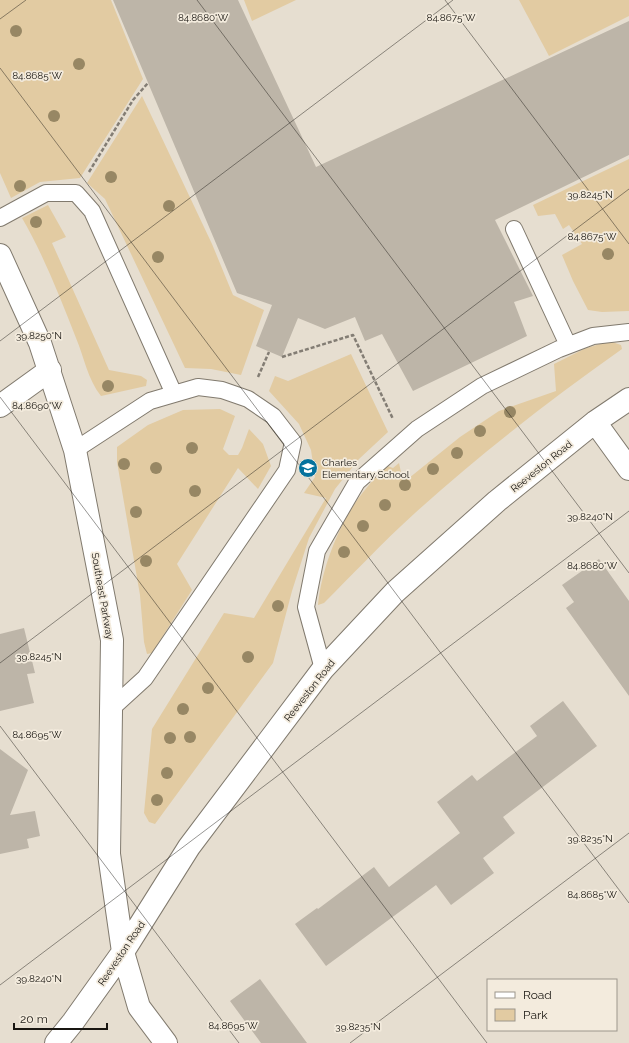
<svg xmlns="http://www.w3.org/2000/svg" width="629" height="1043" viewBox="0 0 629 1043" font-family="Raleway,sans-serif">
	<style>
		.green { fill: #e2cba2 }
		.building { fill: #bdb5a8 }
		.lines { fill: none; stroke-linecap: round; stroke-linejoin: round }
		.service-casing { stroke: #817a6e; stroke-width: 18 }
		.minor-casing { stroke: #817a6e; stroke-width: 24 }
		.path { stroke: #837d74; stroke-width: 2.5; stroke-dasharray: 4 2; stroke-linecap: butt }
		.service { stroke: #fff; stroke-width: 16 }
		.minor { stroke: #fff; stroke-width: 22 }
		.tree { fill: #978764 }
		.ticks { fill: none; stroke: #191611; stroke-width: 1; stroke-opacity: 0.45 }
		.labels { text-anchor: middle; stroke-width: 3.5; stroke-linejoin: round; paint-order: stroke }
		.poi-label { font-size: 10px; fill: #191611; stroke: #f3ebdd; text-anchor: start }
		.street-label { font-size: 10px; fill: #191611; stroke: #f3ebdd }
		.ticks-label { font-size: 10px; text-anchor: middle; fill: #191611; stroke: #f3ebdd; stroke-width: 3.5; stroke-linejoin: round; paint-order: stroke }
	</style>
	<rect width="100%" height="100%" fill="#e6ded0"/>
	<path class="green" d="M 0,0 L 111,0 L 143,79 L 80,178 L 40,182 L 11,198 L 0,173 Z
		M 244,0 L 296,0 L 252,21 Z
		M 519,0 L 629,0 L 629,16 L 549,56 Z
		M 142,96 L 212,244 L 233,295 L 264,310 L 241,375 L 211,369 L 185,368 L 105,199 L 87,183 Z
		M 629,159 L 629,311 L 602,312 L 588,310 L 573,281 L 562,255 L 582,244 L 569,225 L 563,229 L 555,214 L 538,216 L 533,205 Z
		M 48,205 L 66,237 L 52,243 L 109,370 L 141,376 L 147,380 L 146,386 L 101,396 C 88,380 84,357 76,338 C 60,297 44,256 22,218 Z
		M 609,341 L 621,345 L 622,349 C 550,400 480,454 415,513 C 383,542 354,573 324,603 L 318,605 C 321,574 334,538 350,511 C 359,495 374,480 385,465 L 393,468 L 399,463 L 402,477 L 409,478 L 460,437 L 499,411 L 556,391 L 554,364 L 584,349 Z
		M 351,354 L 388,432 L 359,459 L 335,489 L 309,538 L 292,591 L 273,663 L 155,824 L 149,822 L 144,813 L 152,729 L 224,613 L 254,618 L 326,498 L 304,493 L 315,477 L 311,450 L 299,424 L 269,391 L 275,376 L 288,381 Z
		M 220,409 L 235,416 L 223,449 L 229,455 L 238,455 L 242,448 L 249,429 L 263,444 L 271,466 L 258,489 L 238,468 L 177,564 L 192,590 L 152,653 L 147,654 L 144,642 L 140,595 L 117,462 L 117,447 L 148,425 L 183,410 Z"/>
	<path class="building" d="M 113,0 L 238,0 L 316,167 L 629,21 L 629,155 L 495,220 L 533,296 L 514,302 L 527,336 L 413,391 L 382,334 L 365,341 L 355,317 L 325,329 L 298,318 L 282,357 L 256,346 L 272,305 L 237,293 Z
		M 599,559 L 629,601 L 629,696 L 566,608 L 574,602 L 562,585 Z
		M 24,628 L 35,673 L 27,674 L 34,703 L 0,711 L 0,634 Z
		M 563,701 L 597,746 L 503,817 L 515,833 L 483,858 L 494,873 L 451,905 L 436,885 L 326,966 L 295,924 L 317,908 L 318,909 L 374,867 L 389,887 L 460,833 L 437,802 L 472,775 L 477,781 L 537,736 L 530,726 Z
		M 0,749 L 28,770 L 10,815 L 35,811 L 40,836 L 27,839 L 29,848 L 0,854 Z
		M 260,979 L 307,1043 L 261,1043 L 230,1001 Z"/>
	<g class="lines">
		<g class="service-casing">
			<path id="service" d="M 0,218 L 46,193 L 76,193 L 92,211 L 174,394
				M 514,229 L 568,345
				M 75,450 L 150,401 L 198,387 L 222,390 L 248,399 L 273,416 L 293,442 L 287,470 L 145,678 L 111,709
				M 323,669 L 306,607 L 317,551 L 357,482 L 417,429 L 482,386 L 559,349 L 593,336 L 629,332"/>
		</g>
		<g class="minor-casing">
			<path id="minor" d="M 0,255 L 40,343 L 75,450 L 112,640 L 109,854 L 123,952 L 139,1007 L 166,1043
				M 0,406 L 50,370
				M 595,422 L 629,469
				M 56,1043 L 73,1022 L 123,952 L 189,847 L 323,669 L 395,592 L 497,501 L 595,422 L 629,399"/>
		</g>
		<path class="path" d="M 89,172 L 133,100 L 148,83
			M 282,357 L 353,335 L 393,419
			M 258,377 L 269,352"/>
		<use href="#service" class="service"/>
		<use href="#minor" class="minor"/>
	</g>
	<g class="tree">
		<circle cx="16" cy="31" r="6"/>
		<circle cx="79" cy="64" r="6"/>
		<circle cx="54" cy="116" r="6"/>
		<circle cx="111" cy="177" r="6"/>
		<circle cx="20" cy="186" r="6"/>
		<circle cx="169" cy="206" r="6"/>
		<circle cx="36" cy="222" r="6"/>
		<circle cx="608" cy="254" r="6"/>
		<circle cx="158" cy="257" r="6"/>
		<circle cx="108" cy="386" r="6"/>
		<circle cx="510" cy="412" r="6"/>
		<circle cx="480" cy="431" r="6"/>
		<circle cx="192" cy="448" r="6"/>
		<circle cx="457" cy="453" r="6"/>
		<circle cx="124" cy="464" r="6"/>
		<circle cx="156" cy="468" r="6"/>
		<circle cx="433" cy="469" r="6"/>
		<circle cx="405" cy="485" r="6"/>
		<circle cx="195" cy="491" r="6"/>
		<circle cx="385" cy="505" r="6"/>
		<circle cx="136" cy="512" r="6"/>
		<circle cx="363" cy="526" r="6"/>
		<circle cx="344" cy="552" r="6"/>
		<circle cx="146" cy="561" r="6"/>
		<circle cx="278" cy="606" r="6"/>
		<circle cx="248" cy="657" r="6"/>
		<circle cx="208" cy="688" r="6"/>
		<circle cx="183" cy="709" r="6"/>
		<circle cx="190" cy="737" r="6"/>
		<circle cx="170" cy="738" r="6"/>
		<circle cx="167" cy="773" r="6"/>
		<circle cx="157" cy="800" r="6"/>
	</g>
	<path class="ticks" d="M 197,0 L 629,573M 445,0 L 629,244M 0,19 L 26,0M 0,68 L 629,903M 0,341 L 453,0M 0,397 L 487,1043M 0,663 L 629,189M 0,726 L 239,1043M 0,985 L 629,511M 350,1043 L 629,833"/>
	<defs>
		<g id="school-disc" transform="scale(1)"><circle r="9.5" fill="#05729d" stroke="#f3ebdd"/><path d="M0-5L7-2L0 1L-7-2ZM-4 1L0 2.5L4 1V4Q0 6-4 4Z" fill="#fff"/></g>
	</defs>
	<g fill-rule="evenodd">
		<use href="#school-disc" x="308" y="468"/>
	</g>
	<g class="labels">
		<g class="poi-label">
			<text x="322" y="466">Charles<tspan x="322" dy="12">Elementary School</tspan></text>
		</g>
		<g class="street-label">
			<text transform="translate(541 466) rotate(-39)" y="4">Reeveston Road</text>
			<text transform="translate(103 596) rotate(80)" y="4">Southeast Parkway</text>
			<text transform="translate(309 690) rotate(-52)" y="4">Reeveston Road</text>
			<text transform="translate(121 953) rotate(-56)" y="4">Reeveston Road</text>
		</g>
	</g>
	<g class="ticks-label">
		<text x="203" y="21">84.8680°W</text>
		<text x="451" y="21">84.8675°W</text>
		<text x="37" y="79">84.8685°W</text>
		<text x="590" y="198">39.8245°N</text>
		<text x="592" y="240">84.8675°W</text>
		<text x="39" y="339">39.8250°N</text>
		<text x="37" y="409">84.8690°W</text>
		<text x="590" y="520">39.8240°N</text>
		<text x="592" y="569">84.8680°W</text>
		<text x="39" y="660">39.8245°N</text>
		<text x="37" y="738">84.8695°W</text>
		<text x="590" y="842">39.8235°N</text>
		<text x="592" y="898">84.8685°W</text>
		<text x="39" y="982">39.8240°N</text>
		<text x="233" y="1029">84.8695°W</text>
		<text x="358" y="1030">39.8235°N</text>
	</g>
	<rect x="487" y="979" width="130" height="52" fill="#f3ebdd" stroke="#9c968b"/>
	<rect x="495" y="992" width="20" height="6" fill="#ffffff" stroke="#9c968b"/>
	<text x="523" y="999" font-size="12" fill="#191611">Road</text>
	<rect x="495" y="1009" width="20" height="12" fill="#e2cba2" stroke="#9c968b"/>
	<text x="523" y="1019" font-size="12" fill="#191611">Park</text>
	<path d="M14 1023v6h93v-6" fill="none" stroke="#191611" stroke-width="2"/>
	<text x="20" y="1023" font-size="12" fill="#191611" stroke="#f3ebdd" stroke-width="3" paint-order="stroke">20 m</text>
</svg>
